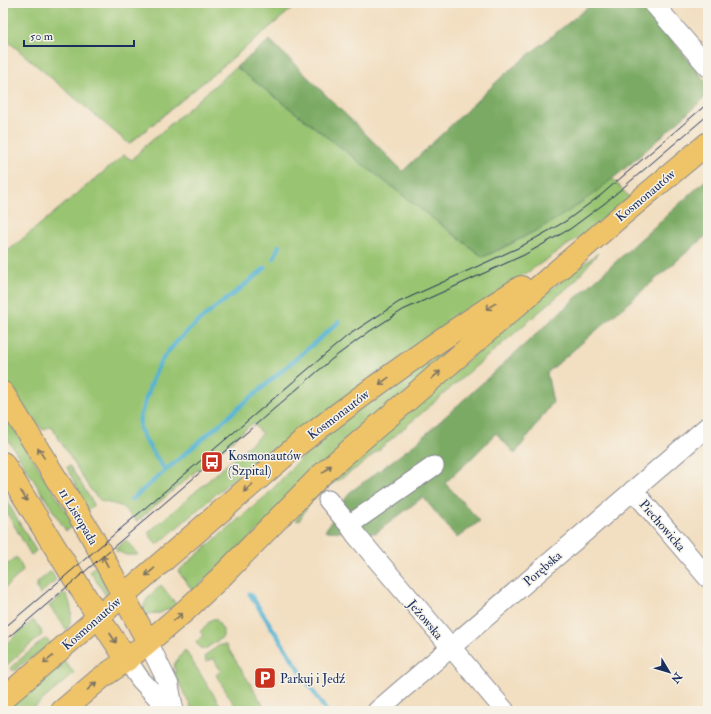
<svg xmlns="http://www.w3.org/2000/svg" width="711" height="714" viewBox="0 0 711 714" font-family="'IM FELL Double Pica',serif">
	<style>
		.green { fill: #99c471; stroke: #5a7a68 }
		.forest { fill: #7aaa63; stroke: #4a6c60 }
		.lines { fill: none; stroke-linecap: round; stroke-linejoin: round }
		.stream { stroke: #55b4d4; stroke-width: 4.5 }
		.minor-casing { stroke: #86868f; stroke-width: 21 }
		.major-casing { stroke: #86868f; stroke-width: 24 }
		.minor { stroke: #fff; stroke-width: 19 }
		.major { stroke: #efc469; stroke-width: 22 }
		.tram { stroke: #1b2f5e; stroke-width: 1 }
		.oneway { stroke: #7a7263 }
		.labels { text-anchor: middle; stroke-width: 3; stroke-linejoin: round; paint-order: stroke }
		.street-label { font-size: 13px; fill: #1b2f5e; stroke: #f7f3e8 }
		.poi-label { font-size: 13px; fill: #1b2f5e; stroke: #f7f3e8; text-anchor: start }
	</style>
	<rect width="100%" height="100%" fill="#f7f3e8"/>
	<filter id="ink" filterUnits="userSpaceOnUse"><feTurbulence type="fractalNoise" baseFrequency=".025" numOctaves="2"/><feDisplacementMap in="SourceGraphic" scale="8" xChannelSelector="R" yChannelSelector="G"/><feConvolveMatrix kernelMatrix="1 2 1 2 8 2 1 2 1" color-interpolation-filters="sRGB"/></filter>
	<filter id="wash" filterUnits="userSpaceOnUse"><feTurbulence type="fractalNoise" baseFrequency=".012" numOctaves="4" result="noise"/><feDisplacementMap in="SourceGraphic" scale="16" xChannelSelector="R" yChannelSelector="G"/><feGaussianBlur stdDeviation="0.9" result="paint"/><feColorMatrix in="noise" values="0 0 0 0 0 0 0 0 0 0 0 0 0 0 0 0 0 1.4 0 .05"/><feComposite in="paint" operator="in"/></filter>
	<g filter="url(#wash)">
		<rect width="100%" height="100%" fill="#f2dec0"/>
		<path class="green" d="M 3,3 L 299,3 L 129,144 L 3,37 Z
			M 236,67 L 483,257 C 530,236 572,211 612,178 L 630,198 L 584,234 L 459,319 L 239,474 L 157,545 L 148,533 L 262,434 L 253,423 L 137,521 L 121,506 L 101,501 L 94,494 L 88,486 L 51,426 L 43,430 L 35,421 L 36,420 L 27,411 L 3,377 L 3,255 L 124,155 L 132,160 L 142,149 Z
			M 598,253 L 574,282 L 361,465 L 325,489 L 316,497 L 309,504 L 299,521 L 296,520 L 306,505 L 323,485 L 551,289 Z
			M 485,321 L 193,591 L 178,571 L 267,495 L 315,443 L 339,423 Z
			M 3,411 L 74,524 L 66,531 L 3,432 Z
			M 70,466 L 92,501 L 93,506 L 88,511 L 67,467 Z
			M 3,495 L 36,551 L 31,555 L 3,506 Z
			M 126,540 L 138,555 L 126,555 L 115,550 Z
			M 16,557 L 22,567 L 23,571 L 3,590 L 3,568 Z
			M 98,563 L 108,595 L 106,596 L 90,571 Z
			M 51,571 L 56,580 L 40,594 L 37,589 L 37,583 Z
			M 161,585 L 177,605 L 160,613 L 146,614 L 143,611 C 143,600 154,592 161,585 Z
			M 65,593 C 72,603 74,618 67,630 L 49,606 Z
			M 212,619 L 216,619 L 223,630 L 223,637 L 205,649 L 200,648 L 196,642 L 203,635 L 200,632 Z
			M 33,620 L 41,630 L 42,635 L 3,668 L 3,647 Z
			M 46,639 L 52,644 L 16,668 L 17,669 L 14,671 L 10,668 L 43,640 Z
			M 220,645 L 226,645 L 267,711 L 238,711 L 216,675 L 221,671 L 213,658 L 206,662 L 205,657 L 208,653 Z
			M 185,650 L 224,711 L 193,711 L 174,673 L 176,672 L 174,666 L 175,663 Z
			M 63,659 L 74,673 L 30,711 L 3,711 Z"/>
		<path class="forest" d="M 593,3 L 642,3 L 708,84 L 708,95 C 669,129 631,166 589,197 C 557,221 520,240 483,257 L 236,67 L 270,40 L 403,171 L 506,73 Z
			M 708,178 L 708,234 L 547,373 L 553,402 L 515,454 L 496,433 L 476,454 L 445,483 L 480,521 L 457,538 L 423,497 L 376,533 L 325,531 L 349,493 L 415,444 Z"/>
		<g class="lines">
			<path class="stream" d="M 274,258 L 279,246
				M 165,470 C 158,460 145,442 141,431 C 137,422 142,411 145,402 C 150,386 155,370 164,357 C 191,321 232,298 265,268
				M 131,500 L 339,322
				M 250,594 L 326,711"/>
		</g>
	</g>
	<g filter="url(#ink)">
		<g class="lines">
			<g class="minor-casing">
				<path id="minor" d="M 653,3 L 708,67
					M 633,490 L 708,578
					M 328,500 L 349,525 L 434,466
					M 349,525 L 356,535 L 505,711
					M 148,642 L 169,685 L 174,711
					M 127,660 L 140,679 L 170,711
					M 377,711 L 708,426"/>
			</g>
			<g class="major-casing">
				<path id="major" d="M 3,393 L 90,533 L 148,642
					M 3,463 L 92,607 L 127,660
					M 3,699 L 300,443 C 371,388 445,335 521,287
					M 62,711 L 101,678 L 127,660 L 186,610 L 222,576 L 321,475 L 623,214 L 708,143"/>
			</g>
			<use href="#minor" class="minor"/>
			<use href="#major" class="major"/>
			<path class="tram" d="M 3,629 L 347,336 L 399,302 L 520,247 L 566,221 L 601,195 L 708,103
				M 3,642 L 332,359 L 370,331 L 403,310 L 524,255 L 570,229 L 605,203 L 708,115"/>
		</g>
		<defs><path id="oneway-shaft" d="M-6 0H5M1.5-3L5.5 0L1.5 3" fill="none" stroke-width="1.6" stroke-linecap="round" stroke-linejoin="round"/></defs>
		<g class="oneway">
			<use href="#oneway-shaft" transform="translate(491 306) rotate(148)"/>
			<use href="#oneway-shaft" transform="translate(436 375) rotate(-41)"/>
			<use href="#oneway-shaft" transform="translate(384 381) rotate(144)"/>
			<use href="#oneway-shaft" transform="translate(41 453) rotate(-122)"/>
			<use href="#oneway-shaft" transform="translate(327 469) rotate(-41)"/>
			<use href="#oneway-shaft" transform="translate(248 488) rotate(139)"/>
			<use href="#oneway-shaft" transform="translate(24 496) rotate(58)"/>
			<use href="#oneway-shaft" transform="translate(105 561) rotate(-119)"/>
			<use href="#oneway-shaft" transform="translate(150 572) rotate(139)"/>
			<use href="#oneway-shaft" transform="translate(178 617) rotate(-40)"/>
			<use href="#oneway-shaft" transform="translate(113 638) rotate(57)"/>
			<use href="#oneway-shaft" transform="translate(48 660) rotate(140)"/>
			<use href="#oneway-shaft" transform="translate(92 686) rotate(-41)"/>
		</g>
	</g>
	<defs>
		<g id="bus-square" transform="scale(1.15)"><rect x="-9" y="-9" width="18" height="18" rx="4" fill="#c8321e" stroke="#f7f3e8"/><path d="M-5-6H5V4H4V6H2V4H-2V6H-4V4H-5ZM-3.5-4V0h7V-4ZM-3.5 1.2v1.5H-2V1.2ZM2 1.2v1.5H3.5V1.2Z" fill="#fff"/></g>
		<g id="parking-square" transform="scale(1.15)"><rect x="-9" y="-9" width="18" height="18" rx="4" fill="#c8321e" stroke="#f7f3e8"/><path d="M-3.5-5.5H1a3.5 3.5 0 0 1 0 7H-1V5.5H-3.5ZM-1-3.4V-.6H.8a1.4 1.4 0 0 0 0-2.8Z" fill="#fff"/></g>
	</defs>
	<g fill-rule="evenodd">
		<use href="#bus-square" x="212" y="462"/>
		<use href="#parking-square" x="265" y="678"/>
	</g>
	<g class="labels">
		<g class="street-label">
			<text transform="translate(645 195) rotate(-40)" y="5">Kosmonautów</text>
			<text transform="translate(338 414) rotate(-37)" y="5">Kosmonautów</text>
			<text transform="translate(79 516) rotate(59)" y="5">11 Listopada</text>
			<text transform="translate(663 525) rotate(49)" y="5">Piechowicka</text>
			<text transform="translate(542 568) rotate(-41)" y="5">Porębska</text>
			<text transform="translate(426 619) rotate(50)" y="5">Jeżowska</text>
			<text transform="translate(91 623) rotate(-41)" y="5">Kosmonautów</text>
		</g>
		<g class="poi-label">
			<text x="228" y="460">Kosmonautów<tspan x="228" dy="15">(Szpital)</tspan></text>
			<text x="280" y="683">Parkuj i Jedź</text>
		</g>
	</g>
	<rect width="711" height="714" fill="none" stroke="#f7f3e8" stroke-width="16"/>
	<g transform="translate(669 672) rotate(128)" stroke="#f7f3e8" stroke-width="3" paint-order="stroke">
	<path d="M0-3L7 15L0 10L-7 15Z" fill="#1b2f5e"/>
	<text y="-6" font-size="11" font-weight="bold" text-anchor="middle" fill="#1b2f5e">N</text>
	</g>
	<path d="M24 40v6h110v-6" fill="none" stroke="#1b2f5e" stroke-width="2"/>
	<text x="30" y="40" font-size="12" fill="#1b2f5e" stroke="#f7f3e8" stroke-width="3" paint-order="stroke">50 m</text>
</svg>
